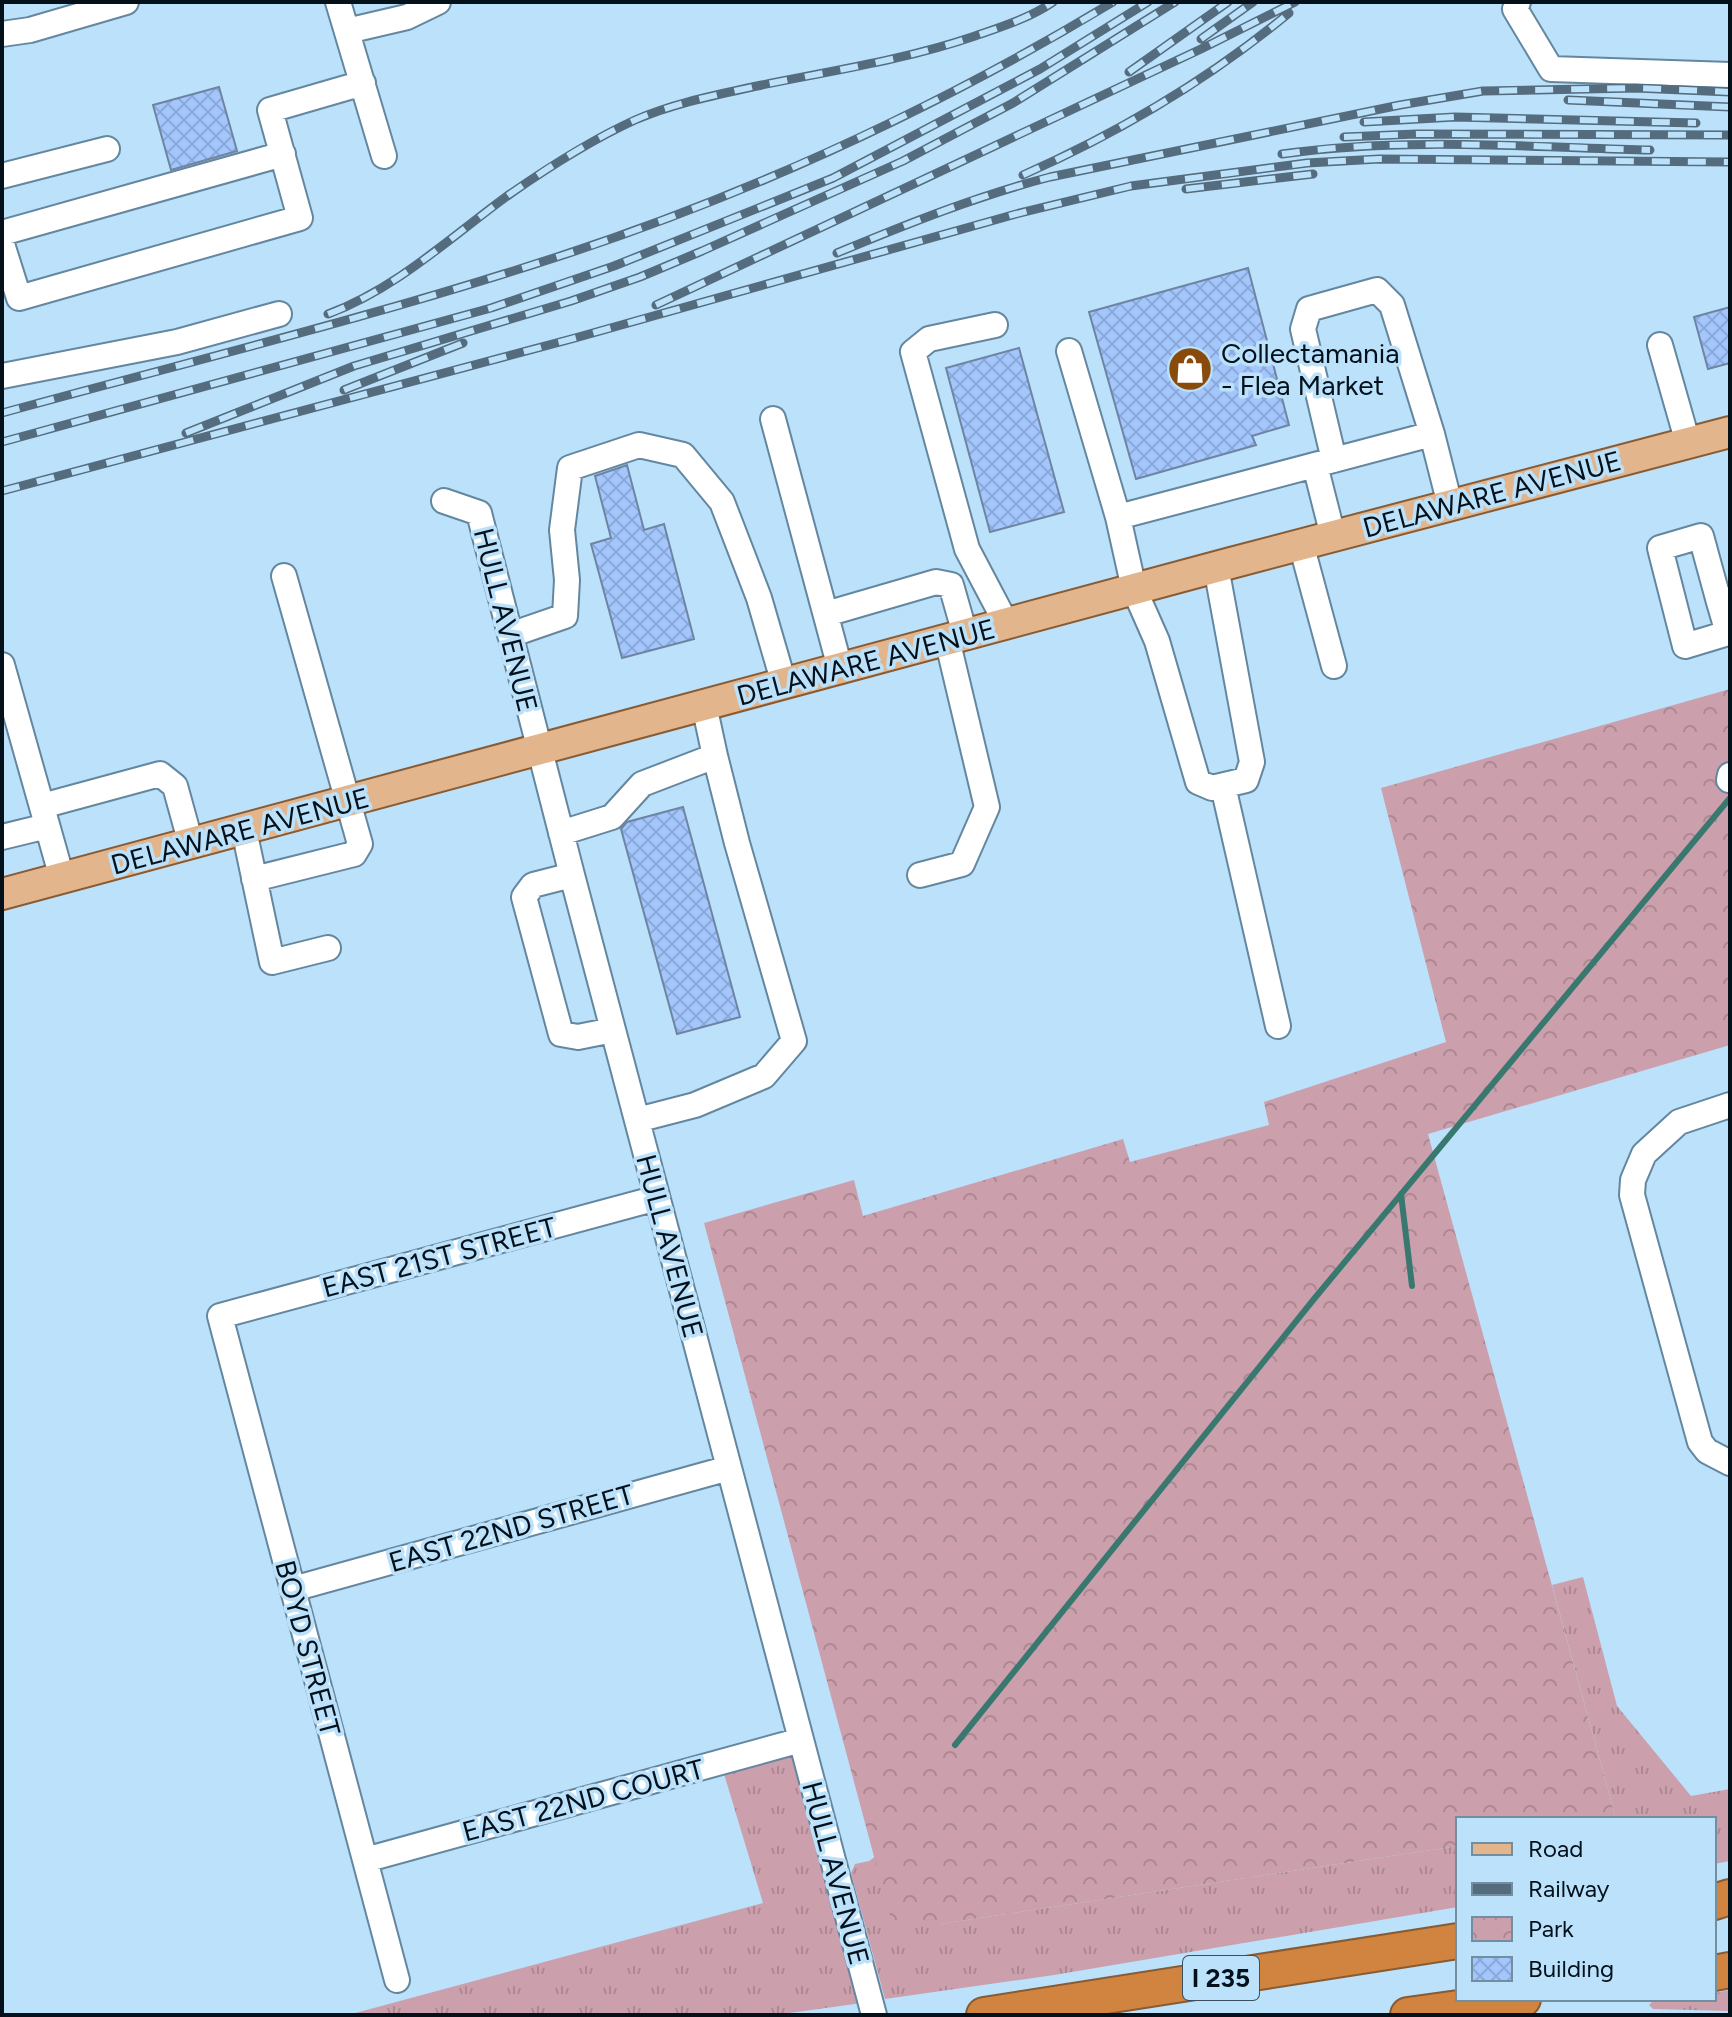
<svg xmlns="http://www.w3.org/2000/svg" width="1732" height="2017" viewBox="0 0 1732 2017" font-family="Figtree,sans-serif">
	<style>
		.grass { fill: url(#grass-tufts) }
		.park { fill: url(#park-crowns) }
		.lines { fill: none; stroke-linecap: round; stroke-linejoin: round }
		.stream { stroke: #38786f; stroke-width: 6 }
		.building { fill: url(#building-cross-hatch); stroke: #6f84a3; stroke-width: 2 }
		.minor-casing { stroke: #64879f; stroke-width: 28 }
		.major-casing { stroke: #895b33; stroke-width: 34 }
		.highway-casing { stroke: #895b33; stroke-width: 38 }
		.minor { stroke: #fff; stroke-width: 24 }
		.major { stroke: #e3b58c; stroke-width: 30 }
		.highway { stroke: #d18340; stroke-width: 34 }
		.rail-casing { stroke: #546c7d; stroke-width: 9 }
		.rail { stroke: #bbe1fb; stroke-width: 6; stroke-dasharray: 18; stroke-linecap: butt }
		.labels { text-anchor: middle; stroke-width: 7; stroke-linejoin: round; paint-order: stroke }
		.shield { fill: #bbe1fb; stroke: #3b4f5e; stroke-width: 2 }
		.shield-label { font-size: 26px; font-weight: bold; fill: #04111a }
		.poi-label { font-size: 28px; fill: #04111a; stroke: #bbe1fb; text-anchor: start }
		.street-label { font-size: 28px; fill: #04111a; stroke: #bbe1fb }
	</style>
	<defs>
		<pattern id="grass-tufts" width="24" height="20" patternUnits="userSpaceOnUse" patternTransform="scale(2)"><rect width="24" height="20" fill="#cb9fac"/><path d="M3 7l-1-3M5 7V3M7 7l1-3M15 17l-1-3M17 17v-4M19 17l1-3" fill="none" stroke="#ad8893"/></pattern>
		<pattern id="park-crowns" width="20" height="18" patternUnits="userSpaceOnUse" patternTransform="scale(2)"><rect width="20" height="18" fill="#cb9fac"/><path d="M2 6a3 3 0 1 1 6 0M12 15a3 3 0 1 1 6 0" fill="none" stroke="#ad8893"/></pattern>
		<pattern id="building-cross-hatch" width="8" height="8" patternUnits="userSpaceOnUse" patternTransform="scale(2)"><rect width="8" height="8" fill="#a3c6fd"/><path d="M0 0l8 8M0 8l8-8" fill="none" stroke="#8ba9d8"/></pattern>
	</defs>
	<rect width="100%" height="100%" fill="#bbe1fb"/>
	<path class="grass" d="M 1583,1577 L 1617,1706 L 1691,1796 L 1730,1789 L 1730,1861 L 1714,1864 L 1714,1819 L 1616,1819 L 1552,1585 Z
		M 784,1757 L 793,1758 L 799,1764 L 862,2003 L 775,2015 L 348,2015 L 763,1903 L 724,1774 Z
		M 900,1839 L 940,1924 L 1458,1846 L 1458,1907 L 1054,1975 L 885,1999 L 851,1873 L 855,1864 L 869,1861 Z
		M 1730,1990 L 1730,2011 L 1653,2009 L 1649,2005 L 1652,2002 L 1674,1999 L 1714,1999 L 1714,1993 Z"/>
	<path class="park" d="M 1730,689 L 1730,1045 L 1428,1134 L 1616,1819 L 1458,1819 L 1458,1846 L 894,1931 L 704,1223 L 854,1180 L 863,1216 L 1123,1139 L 1130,1162 L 1269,1125 L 1264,1102 L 1446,1042 L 1381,788 Z"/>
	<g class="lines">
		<path class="stream" d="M 1401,1194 L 1412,1286
			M 955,1745 L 1314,1299 L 1730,798"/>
	</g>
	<path class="building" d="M 219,87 L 237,151 L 171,170 L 153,105 Z
		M 1248,268 L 1289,425 L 1252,436 L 1256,445 L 1136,479 L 1089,312 Z
		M 1730,307 L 1730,363 L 1708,369 L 1694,317 Z
		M 1019,348 L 1064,512 L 990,532 L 946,368 Z
		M 627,465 L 644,530 L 664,524 L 694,639 L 622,658 L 591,544 L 611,538 L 595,476 Z
		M 683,807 L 740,1017 L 677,1034 L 621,829 L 627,822 Z"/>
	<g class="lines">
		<g class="minor-casing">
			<path id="minor" d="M 338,2 L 384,156
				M 1518,2 L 1515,9 L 1551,69 L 1730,75
				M 347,31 L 407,17 L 438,2
				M 2,34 L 30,30 L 126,2
				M 2,176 L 107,149
				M 2,233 L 283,154
				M 2,244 L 19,298 L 300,218 L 270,110 L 363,83
				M 995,325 L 929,339 L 913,352 L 967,549 L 1006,623
				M 1660,345 L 1688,443
				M 1069,351 L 1118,517
				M 2,376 L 177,342 L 279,314
				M 773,419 L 840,668
				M 1334,460 L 1303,329 L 1309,309 L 1377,290 L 1392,305 L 1432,434
				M 1315,465 L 1333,536
				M 444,501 L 479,513 L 572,875 L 874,2015
				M 1301,544 L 1334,666
				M 1216,567 L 1252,762 L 1246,780 L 1212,788 L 1198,782 L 1157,641 L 1134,589 L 1118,517 L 1432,434 L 1450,505
				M 1719,602 L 1728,633 L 1685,646 L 1660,548 L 1701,536 L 1719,602 L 1730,599
				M 826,614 L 936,582 L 951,585 L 965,634
				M 510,635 L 565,616 L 567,580 L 562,530 L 570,468 L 639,445 L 683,455 L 722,502 L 759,598 L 784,684
				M 2,665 L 62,878
				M 1729,780 L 1730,775
				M 1223,786 L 1278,1026
				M 42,806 L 160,774 L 175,786 L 191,844
				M 244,830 L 272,962 L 328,948
				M 561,833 L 612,817 L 642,784 L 715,756 L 704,705
				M 2,837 L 47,826
				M 572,875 L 533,885 L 524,897 L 561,1034 L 578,1037 L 613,1030
				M 920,875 L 962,864 L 987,807 L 947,639
				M 254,879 L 354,854 L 360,844 L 284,576
				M 1730,1105 L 1679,1122 L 1644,1154 L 1633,1180 L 1632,1195 L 1700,1442 L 1707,1451 L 1730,1463
				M 637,1120 L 695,1105 L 764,1076 L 794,1041 L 737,843 L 715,756
				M 293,1589 L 729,1468
				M 365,1860 L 801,1740
				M 397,1980 L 220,1316 L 657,1198"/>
		</g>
		<g class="major-casing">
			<path id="major" d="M 2,894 L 1231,563 L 1730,432"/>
		</g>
		<g class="highway-casing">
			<path id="highway" d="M 1714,1902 L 1730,1897
				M 1714,1973 L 1730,1970
				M 984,2015 L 1458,1941
				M 1408,2015 L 1523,1999"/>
		</g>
		<use href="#minor" class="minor"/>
		<use href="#major" class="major"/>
		<use href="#highway" class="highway"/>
		<g class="rail-casing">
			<path id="rail" d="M 1201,39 L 1253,2
				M 1129,72 L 1228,2
				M 1568,100 L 1730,107
				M 1364,122 L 1455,117 L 1696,123
				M 1344,137 L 1416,134 L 1730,135
				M 1282,154 C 1400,137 1531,147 1650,150
				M 1023,175 C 1118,133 1208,80 1289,13
				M 1186,189 L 1313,174
				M 837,253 C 907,224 977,196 1050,177 L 1400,105 L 1483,91 L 1636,88 L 1730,92
				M 656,305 L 1201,49 L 1295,2
				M 328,314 C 396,289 452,236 510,194 C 549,167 591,140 635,120 C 674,103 716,95 757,86 C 830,71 905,60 975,36 C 1001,27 1030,18 1053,2
				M 344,390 L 463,343
				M 2,413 C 188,362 377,316 560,256 C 753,193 939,107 1113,2
				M 186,433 L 354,366 L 571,301 L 640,277 L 702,251 L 903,161 L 1013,103 L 1175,2
				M 2,442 L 491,308 L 614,266 L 833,178 L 1040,69 L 1148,2
				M 2,491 L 575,338 L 1016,214 L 1131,186 L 1307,163 L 1379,159 L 1730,162"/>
		</g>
		<use href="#rail" class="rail"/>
	</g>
	<defs>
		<g id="shop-disc" transform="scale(2.3)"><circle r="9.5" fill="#884b0c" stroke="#bbe1fb"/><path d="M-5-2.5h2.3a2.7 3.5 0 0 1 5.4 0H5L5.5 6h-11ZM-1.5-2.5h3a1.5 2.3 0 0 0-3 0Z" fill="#fff"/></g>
	</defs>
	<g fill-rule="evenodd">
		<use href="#shop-disc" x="1190" y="369"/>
	</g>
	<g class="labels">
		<rect class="shield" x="1183" y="1956" width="76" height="44" rx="6"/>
		<g class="shield-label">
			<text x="1221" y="1987">I 235</text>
		</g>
		<g class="poi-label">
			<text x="1221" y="363">Collectamania<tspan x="1221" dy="32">- Flea Market</tspan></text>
		</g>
		<g class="street-label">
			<text transform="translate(1492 494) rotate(-15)" y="10">DELAWARE AVENUE</text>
			<text transform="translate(506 620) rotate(76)" y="10">HULL AVENUE</text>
			<text transform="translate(866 662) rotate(-15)" y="10">DELAWARE AVENUE</text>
			<text transform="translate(240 831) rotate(-15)" y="10">DELAWARE AVENUE</text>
			<text transform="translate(670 1246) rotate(75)" y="10">HULL AVENUE</text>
			<text transform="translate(439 1257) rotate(-15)" y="10">EAST 21ST STREET</text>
			<text transform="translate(511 1528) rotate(-16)" y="10">EAST 22ND STREET</text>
			<text transform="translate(308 1648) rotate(75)" y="10">BOYD STREET</text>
			<text transform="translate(583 1800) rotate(-15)" y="10">EAST 22ND COURT</text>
			<text transform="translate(836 1873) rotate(75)" y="10">HULL AVENUE</text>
		</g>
	</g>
	<rect width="1732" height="2017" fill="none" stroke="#04111a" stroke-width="8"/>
	<rect x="1456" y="1817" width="260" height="184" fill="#bbe1fb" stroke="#728ea1" stroke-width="2"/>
	<rect x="1472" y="1843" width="40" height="12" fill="#e3b58c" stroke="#728ea1" stroke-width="2"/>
	<text x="1528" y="1857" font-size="24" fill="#04111a">Road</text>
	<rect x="1472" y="1883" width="40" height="12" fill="#546c7d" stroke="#728ea1" stroke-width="2"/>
	<text x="1528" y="1897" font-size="24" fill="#04111a">Railway</text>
	<rect x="1472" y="1917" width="40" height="24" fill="url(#park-crowns)" stroke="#728ea1" stroke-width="2"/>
	<text x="1528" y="1937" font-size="24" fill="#04111a">Park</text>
	<rect x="1472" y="1957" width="40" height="24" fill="url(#building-cross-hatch)" stroke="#728ea1" stroke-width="2"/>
	<text x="1528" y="1977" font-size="24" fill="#04111a">Building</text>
</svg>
